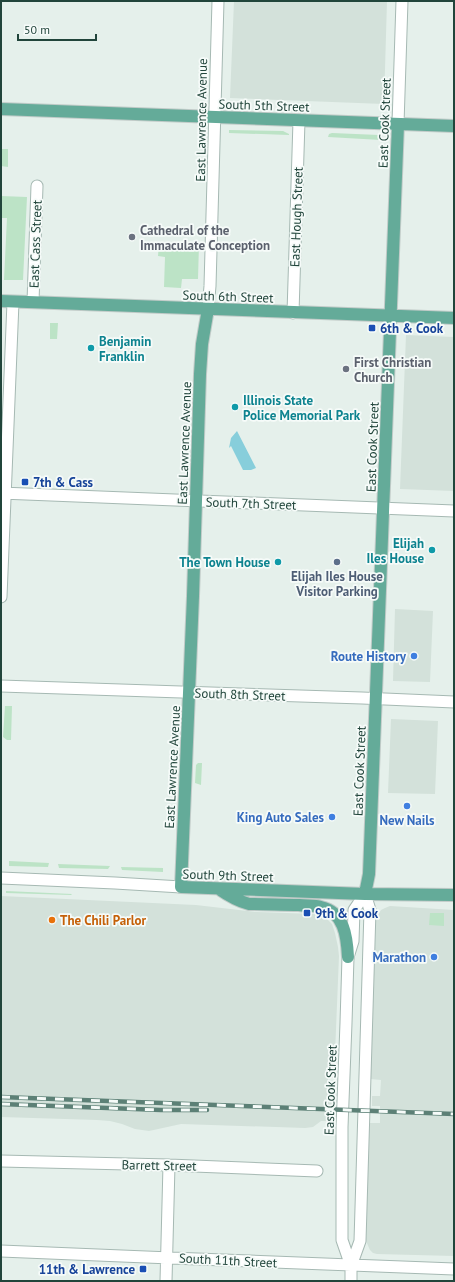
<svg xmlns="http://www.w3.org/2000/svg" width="455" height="1282" viewBox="0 0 455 1282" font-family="'PT Sans',sans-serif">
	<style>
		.built { fill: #d3e1da }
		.green { fill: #bce3c6 }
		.water { fill: #87cedb }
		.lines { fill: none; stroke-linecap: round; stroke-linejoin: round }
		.minor-casing { stroke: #a6b9b3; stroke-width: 13 }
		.major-casing { stroke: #c1cbc8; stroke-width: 14 }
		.minor { stroke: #fff; stroke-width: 11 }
		.major { stroke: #64ab99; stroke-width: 12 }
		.rail-casing { stroke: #5c8076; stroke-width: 4.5 }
		.rail { stroke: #f6fbf9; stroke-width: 3; stroke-dasharray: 9; stroke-linecap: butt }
		.worship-dot { fill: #6b7280; stroke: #f6fbf9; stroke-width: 1.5 }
		.transit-dot { fill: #1a4fb4; stroke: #f6fbf9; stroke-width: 1.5 }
		.culture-dot { fill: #0f9aa8; stroke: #f6fbf9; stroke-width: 1.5 }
		.service-dot { fill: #5c6f8a; stroke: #f6fbf9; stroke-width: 1.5 }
		.shop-dot { fill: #3f7fe0; stroke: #f6fbf9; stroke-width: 1.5 }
		.food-dot { fill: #e8710a; stroke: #f6fbf9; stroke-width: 1.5 }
		.labels { text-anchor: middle; stroke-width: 3.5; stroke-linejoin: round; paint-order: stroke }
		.street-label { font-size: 13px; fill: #21453b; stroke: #f6fbf9 }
		.worship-label { font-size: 13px; font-weight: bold; fill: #5b616d; stroke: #f6fbf9; text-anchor: start }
		.transit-label { font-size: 13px; font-weight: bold; fill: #164399; stroke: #f6fbf9; text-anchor: start }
		.culture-label { font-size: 13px; font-weight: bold; fill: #0d838f; stroke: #f6fbf9; text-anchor: start }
		.service-label { font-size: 13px; font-weight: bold; fill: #4e5e75; stroke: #f6fbf9 }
		.shop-label { font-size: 13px; font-weight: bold; fill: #366cbe; stroke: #f6fbf9; text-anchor: end }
		.food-label { font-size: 13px; font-weight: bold; fill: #c56008; stroke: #f6fbf9; text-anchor: start }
	</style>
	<rect width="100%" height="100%" fill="#e5f0eb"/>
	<path class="built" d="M 234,1 L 387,1 L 384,104 L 230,98 Z
		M 406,335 L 454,337 L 454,491 L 400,489 Z
		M 395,609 L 433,611 L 430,682 L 393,681 Z
		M 391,719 L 438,721 L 435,794 L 388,793 Z
		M 1,896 L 196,905 L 257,912 L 316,914 L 324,916 L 332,924 L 335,933 L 338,947 L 339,956 L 334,1078 L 328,1078 L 328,1094 L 334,1095 L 334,1105 L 328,1105 L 327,1121 L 321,1121 L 313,1127 L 305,1128 L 181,1124 L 149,1131 L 135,1129 L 122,1124 L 110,1121 L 97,1120 L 1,1117 Z
		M 390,906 L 454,910 L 454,1256 L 377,1254 L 373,1253 L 370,1250 L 366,1241 L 369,1123 L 380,1123 L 380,1106 L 372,1106 L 372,1096 L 380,1096 L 381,1080 L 370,1079 L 376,921 L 378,915 L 381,910 L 385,908 Z"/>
	<path class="green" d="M 229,130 L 283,131 L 289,134 L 289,135 L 229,133 Z
		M 332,133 L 379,135 L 382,135 L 381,140 L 328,137 L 329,134 Z
		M 1,149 L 8,149 L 8,167 L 1,166 Z
		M 1,196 L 27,197 L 23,280 L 4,280 L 7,218 L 1,218 Z
		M 159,243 L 199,244 L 198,279 L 182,279 L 181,288 L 164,287 L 165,257 L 158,256 Z
		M 50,323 L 58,323 L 57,339 L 50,339 Z
		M 5,706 L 12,706 L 11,740 L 7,740 L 3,737 Z
		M 198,763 L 202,763 L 201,785 L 195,783 L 196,765 Z
		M 9,861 L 49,863 L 48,867 L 9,866 Z
		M 58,864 L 110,866 L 108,869 L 59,868 Z
		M 121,867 L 163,868 L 163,872 L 122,870 Z
		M 6,891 L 72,894 L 71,895 L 6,893 Z
		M 430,913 L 444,913 L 444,926 L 429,925 Z"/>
	<path class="water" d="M 237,431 L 256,468 L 251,470 L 243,470 L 231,446 L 229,448 L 231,438 Z"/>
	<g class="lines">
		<g class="minor-casing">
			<path id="minor" d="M 398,124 L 402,1
				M 33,302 L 37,186
				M 208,309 L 210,286 L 218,1
				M 293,313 L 299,121
				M 1,493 L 454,511
				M 1,597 L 13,302
				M 1,686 L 362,698 L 454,702
				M 1,878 L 115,883 L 181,887
				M 1,1161 L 169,1165 L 317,1171
				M 1,1251 C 152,1257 303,1264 454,1269
				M 351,1266 L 342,1240 L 342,1127 L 346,1023 L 348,957 L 353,941 L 354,910 L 365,894
				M 166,1281 L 169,1165
				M 351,1281 L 351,1266 L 360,1241 L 370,910 L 365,894"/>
		</g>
		<g class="major-casing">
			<path id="major" d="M 1,109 L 454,126
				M 1,301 L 454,318
				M 208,309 L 202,344 L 200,374 L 193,596 L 181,887 L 365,894 L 454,895
				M 219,889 C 229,896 238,901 249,904 C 266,904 283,905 299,905 C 306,906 314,905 321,907 C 344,912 347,936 348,957
				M 365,894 L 369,874 L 398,124"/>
		</g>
		<use href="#minor" class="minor"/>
		<use href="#major" class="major"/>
		<g class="rail-casing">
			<path id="rail" d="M 1,1097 L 454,1114
				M 1,1104 L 161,1110 L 207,1110"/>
		</g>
		<use href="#rail" class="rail"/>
	</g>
	<g class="worship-dot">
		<circle cx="132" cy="237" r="4"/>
		<circle cx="346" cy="369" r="4"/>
	</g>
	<g class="transit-dot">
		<rect x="368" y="324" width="8" height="8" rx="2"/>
		<rect x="21" y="478" width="8" height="8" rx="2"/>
		<rect x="303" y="909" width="8" height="8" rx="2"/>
		<rect x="139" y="1265" width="8" height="8" rx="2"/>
	</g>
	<g class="culture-dot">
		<circle cx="91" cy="348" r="4"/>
		<circle cx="235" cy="407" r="4"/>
		<circle cx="432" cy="550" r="4"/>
		<circle cx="278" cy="562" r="4"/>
	</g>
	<circle class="service-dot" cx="337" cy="562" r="4"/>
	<g class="shop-dot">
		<circle cx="414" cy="656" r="4"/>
		<circle cx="407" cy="806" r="4"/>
		<circle cx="332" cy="817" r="4"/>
		<circle cx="434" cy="957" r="4"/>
	</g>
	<circle class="food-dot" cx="52" cy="920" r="4"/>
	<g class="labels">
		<g class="street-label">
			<text transform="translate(264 105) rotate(2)" y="5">South 5th Street</text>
			<text transform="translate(201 120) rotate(-89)" y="5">East Lawrence Avenue</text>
			<text transform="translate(384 123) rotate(-88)" y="5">East Cook Street</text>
			<text transform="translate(296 217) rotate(-88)" y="5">East Hough Street</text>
			<text transform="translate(35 244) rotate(-88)" y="5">East Cass Street</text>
			<text transform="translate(228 296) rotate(2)" y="5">South 6th Street</text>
			<text transform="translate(184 443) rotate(-88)" y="5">East Lawrence Avenue</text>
			<text transform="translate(372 447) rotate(-88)" y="5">East Cook Street</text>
			<text transform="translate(251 503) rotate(2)" y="5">South 7th Street</text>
			<text transform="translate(240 694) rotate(2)" y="5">South 8th Street</text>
			<text transform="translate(172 767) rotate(-87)" y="5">East Lawrence Avenue</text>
			<text transform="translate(359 771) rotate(-88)" y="5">East Cook Street</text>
			<text transform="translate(228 875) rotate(2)" y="5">South 9th Street</text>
			<text transform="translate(330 1090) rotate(-88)" y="5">East Cook Street</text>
			<text transform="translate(159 1165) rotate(1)" y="5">Barrett Street</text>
			<text transform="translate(228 1260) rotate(3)" y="5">South 11th Street</text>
		</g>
		<g class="worship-label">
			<text x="140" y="235">Cathedral of the<tspan x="140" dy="15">Immaculate Conception</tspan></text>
			<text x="354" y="367">First Christian<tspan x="354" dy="15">Church</tspan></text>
		</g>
		<g class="transit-label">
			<text x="380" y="333">6th &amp; Cook</text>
			<text x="33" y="487">7th &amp; Cass</text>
			<text x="315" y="918">9th &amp; Cook</text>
			<text x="135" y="1274" text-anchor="end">11th &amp; Lawrence</text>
		</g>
		<g class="culture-label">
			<text x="99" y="346">Benjamin<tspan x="99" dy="15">Franklin</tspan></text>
			<text x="243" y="405">Illinois State<tspan x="243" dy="15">Police Memorial Park</tspan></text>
			<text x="424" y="548" text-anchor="end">Elijah<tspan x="424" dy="15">Iles House</tspan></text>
			<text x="270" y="567" text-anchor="end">The Town House</text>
		</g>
		<g class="service-label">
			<text x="337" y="581">Elijah Iles House<tspan x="337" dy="15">Visitor Parking</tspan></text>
		</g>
		<g class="shop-label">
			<text x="406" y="661">Route History</text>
			<text x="324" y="822">King Auto Sales</text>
			<text x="407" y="825" text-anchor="middle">New Nails</text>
			<text x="426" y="962">Marathon</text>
		</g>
		<g class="food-label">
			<text x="60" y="925">The Chili Parlor</text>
		</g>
	</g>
	<rect width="455" height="1282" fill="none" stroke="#21453b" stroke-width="4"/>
	<path d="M18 34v6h78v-6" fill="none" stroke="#21453b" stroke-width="2"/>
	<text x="24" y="34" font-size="12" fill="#21453b" stroke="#f6fbf9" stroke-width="3" paint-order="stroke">50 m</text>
</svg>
